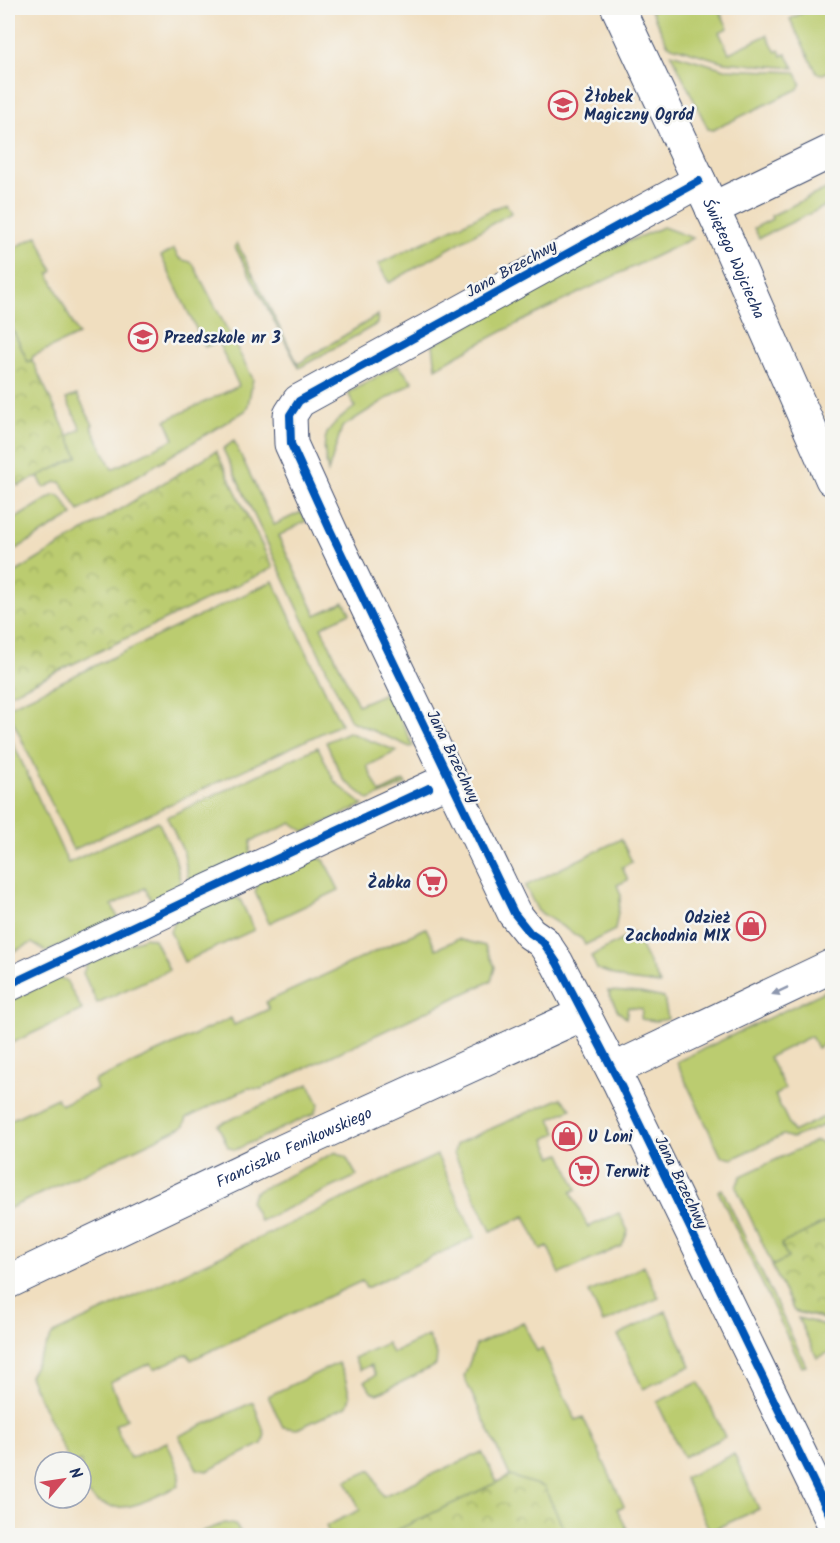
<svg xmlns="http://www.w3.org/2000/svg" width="840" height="1543" viewBox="0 0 840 1543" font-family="Kalam,sans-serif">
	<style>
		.grass { fill: #bbcc6f; stroke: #6b7e66; stroke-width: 1.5 }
		.park { fill: url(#park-crowns); stroke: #6b7e66; stroke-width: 1.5 }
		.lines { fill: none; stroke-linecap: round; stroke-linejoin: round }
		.minor-casing { stroke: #3b496d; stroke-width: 35 }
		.minor { stroke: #fff; stroke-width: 33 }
		.cycleway-casing { stroke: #f6f6f2; stroke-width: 11 }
		.cycleway { stroke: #0057b8; stroke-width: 8 }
		.oneway { fill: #8d97ae }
		.labels { text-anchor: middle; stroke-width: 5; stroke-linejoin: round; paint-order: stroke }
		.poi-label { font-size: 16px; font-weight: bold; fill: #1b2f5e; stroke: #f6f6f2; text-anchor: start }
		.street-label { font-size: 16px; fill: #1b2f5e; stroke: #f6f6f2 }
	</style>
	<defs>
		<pattern id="park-crowns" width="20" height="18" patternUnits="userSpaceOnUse" patternTransform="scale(1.5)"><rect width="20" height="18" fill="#bbcc6f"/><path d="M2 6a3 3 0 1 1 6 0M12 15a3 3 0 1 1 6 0" fill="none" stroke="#97a65e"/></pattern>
	</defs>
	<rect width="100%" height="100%" fill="#f6f6f2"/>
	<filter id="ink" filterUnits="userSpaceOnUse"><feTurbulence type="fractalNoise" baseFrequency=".0167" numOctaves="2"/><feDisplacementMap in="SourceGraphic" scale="12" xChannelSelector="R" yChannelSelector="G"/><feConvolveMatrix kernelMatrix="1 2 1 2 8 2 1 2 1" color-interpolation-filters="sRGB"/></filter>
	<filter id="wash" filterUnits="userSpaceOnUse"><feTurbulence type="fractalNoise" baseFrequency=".008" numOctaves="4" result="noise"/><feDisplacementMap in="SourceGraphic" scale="24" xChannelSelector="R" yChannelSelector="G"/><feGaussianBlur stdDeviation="1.35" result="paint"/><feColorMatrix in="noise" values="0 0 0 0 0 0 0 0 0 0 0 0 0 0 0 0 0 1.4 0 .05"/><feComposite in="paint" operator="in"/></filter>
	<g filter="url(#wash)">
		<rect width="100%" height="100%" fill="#f0debf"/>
		<path class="grass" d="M 650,8 L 718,8 L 728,28 L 719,32 L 729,53 L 767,35 L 776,52 L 779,50 L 782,56 L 786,54 L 794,68 L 724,62 L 668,45 Z
			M 812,8 L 832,8 L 832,70 L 823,74 L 817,73 L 790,19 Z
			M 671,53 L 725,69 L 795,72 L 801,83 L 798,89 L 713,130 L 708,129 Z
			M 832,186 L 832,203 L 759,238 L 754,228 L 772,219 L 771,216 Z
			M 506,203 L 511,213 L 389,283 L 378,264 Z
			M 663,227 L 693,238 C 607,280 518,320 436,368 L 433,345 L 583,260 Z
			M 37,236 L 53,271 L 49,274 L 78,335 L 33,356 L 32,360 L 28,362 L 10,324 L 14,322 L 8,308 L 8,251 Z
			M 237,243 L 298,364 L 378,315 L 377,324 L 299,368 L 235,247 Z
			M 174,249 C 182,267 184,256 193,264 L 253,379 L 248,405 L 245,411 L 79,511 L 61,482 L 56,482 L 44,488 L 38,476 L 78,457 L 68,436 L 81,429 L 66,399 L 77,395 L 93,425 L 91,426 L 112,469 L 174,439 L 166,420 L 239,386 L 218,342 L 205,347 L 161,256 Z
			M 398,365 L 413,382 L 342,427 L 328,472 C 320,434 324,430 355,407 L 348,393 Z
			M 234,441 L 274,525 L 301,512 L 306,521 L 278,536 L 316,615 L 344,602 L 350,613 L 321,627 L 358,705 L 388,692 L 413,746 L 410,747 L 351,721 L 223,449 Z
			M 54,495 L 60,496 L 73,515 L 8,554 L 8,523 Z
			M 273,581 L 341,724 L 73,850 L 8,710 L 8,707 Z
			M 8,732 L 68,863 L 158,821 L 175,857 L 182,889 L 153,903 L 145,888 L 112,905 L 118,918 L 47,952 L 32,943 L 8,954 Z
			M 348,732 L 397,751 L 367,766 L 380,793 L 404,781 L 406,784 L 369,800 L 343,779 L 326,742 Z
			M 318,747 L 335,782 L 363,805 L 305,832 L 292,823 L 251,841 L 249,859 L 189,886 L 184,853 L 167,817 Z
			M 621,839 L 632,862 L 622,867 L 628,880 L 617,885 L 621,895 L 615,930 L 585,945 L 582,939 L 538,911 L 525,886 Z
			M 314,857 L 324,860 L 339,890 L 269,923 L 255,892 L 259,881 Z
			M 228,896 L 240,899 L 254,930 L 184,962 L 170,931 L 175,921 Z
			M 426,928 L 436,949 L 458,939 L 485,946 L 495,967 L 491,981 L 261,1089 L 248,1088 L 187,1118 L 184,1126 L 8,1209 L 8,1121 L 57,1098 L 61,1105 L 97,1089 L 94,1081 L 231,1018 L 234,1025 L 269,1009 L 266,1002 Z
			M 634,933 L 660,984 L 627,980 L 597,969 L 591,956 Z
			M 145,937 L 154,939 L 169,970 L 97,1003 L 83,973 L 87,964 Z
			M 57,977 L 66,980 L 82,1010 L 12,1043 L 8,1034 L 8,1002 Z
			M 832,988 L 832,1040 L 817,1048 L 811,1036 L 769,1057 L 785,1089 L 775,1095 L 793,1132 L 830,1114 L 832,1122 L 792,1138 L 783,1135 L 732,1159 L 721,1156 L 677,1063 L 678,1061 Z
			M 608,991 L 640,993 L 664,998 L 668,1019 L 656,1021 L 641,1019 L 642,1009 L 628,1007 L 626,1018 L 618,1011 Z
			M 309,1084 L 319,1104 L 315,1113 L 235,1150 L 228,1147 L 218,1125 Z
			M 561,1098 L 571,1109 L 550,1119 L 557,1133 L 545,1139 L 553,1157 L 561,1154 L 577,1189 L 571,1192 L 588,1227 L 619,1213 L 628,1231 L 622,1246 L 560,1274 L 548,1247 L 541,1250 L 525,1216 L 491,1231 L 454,1153 L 456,1144 Z
			M 816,1141 L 832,1146 L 832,1321 L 794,1311 L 736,1187 L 741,1176 Z
			M 336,1152 L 346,1157 L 357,1176 L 260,1221 L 250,1201 L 255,1192 Z
			M 437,1155 L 475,1237 L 366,1288 L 362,1281 L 191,1360 L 188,1354 L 154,1369 L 151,1363 L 110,1382 L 127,1419 L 115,1425 L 130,1458 L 167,1442 L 180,1473 L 178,1486 C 151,1498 123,1518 95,1500 C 90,1496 85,1491 81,1487 L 81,1462 L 69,1462 L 29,1376 L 53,1334 Z
			M 722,1189 L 806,1366 L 802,1367 L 797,1357 L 718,1191 Z
			M 644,1266 L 659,1298 L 603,1323 L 589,1292 Z
			M 666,1311 L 691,1366 L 643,1389 L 618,1335 Z
			M 798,1318 L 832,1327 L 832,1351 L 817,1358 Z
			M 523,1322 L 537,1351 L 542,1349 L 576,1420 L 583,1417 L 624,1506 L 617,1509 L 630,1535 L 330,1536 L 326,1526 L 360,1510 L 346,1481 L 371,1470 L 383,1496 L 482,1452 L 497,1482 L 510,1476 L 464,1377 L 476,1345 Z
			M 428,1336 L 437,1355 L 436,1365 L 378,1394 L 371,1391 L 365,1381 L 376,1375 L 371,1365 L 360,1370 L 354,1358 L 387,1343 L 392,1353 Z
			M 338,1363 L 345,1377 L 350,1397 L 347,1406 L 297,1429 L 283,1427 L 268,1396 Z
			M 699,1382 L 725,1437 L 683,1457 L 657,1402 Z
			M 253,1402 L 265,1434 L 262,1444 L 207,1471 L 197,1469 L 179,1436 Z
			M 734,1454 L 759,1509 L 710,1531 L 684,1478 Z
			M 225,1523 L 235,1525 L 243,1535 L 193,1535 Z"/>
		<path class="park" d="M 8,308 L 14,322 L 10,324 L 28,362 L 32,360 L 78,457 L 18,486 L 8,466 Z
			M 216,451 L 273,568 L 8,695 L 8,577 Z
			M 832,1219 L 832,1321 L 794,1311 L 772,1266 L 788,1258 L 781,1244 Z
			M 510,1476 L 544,1487 L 567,1535 L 389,1535 L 389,1534 Z"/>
	</g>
	<g filter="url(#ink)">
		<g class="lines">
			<g class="minor-casing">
				<g id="minor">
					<path id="s1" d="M 618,8 L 726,238 L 832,479"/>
					<path d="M 699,181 L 299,401 L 290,415 L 291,444 L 331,532 L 514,913 L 530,933 L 543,942 L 557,963 L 620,1084 L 832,1520"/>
					<path d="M 712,209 L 832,151"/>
					<path d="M 8,985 L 188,900 L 450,779"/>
					<path d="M 613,1070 L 832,966"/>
					<path id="s2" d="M 8,1282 L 285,1150 L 583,1014"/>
				</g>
			</g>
			<use href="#minor" class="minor"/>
			<g class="cycleway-casing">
				<path id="cycleway" d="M 699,181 L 299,401 L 290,415 L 291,444 L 331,532 L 514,913 L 530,933 L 543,942 L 557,963 L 620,1084 L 832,1520
					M 8,985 L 188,900 L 429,788"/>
			</g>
			<use href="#cycleway" class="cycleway"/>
		</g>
		<defs><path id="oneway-solid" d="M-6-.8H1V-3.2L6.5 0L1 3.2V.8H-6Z" transform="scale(1.5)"/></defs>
		<use class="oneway" href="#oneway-solid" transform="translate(780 991) rotate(155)"/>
	</g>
	<defs>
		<g id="school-ring" transform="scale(1.5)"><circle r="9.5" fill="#f6f6f2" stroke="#d1495b" stroke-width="1.5"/><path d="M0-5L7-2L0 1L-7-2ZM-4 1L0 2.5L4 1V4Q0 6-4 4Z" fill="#d1495b"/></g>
		<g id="supermarket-ring" transform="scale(1.5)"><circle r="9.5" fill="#f6f6f2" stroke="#d1495b" stroke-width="1.5"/><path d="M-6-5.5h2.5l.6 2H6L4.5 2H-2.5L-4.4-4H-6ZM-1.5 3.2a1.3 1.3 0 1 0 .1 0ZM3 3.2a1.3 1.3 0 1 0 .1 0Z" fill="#d1495b"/></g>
		<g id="shop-ring" transform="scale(1.5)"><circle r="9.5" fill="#f6f6f2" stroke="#d1495b" stroke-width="1.5"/><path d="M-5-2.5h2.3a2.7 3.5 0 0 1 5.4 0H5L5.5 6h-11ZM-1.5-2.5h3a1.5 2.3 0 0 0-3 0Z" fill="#d1495b"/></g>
	</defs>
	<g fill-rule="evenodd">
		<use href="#school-ring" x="563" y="105"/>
		<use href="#school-ring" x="143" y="337"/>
		<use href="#supermarket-ring" x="432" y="882"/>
		<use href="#shop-ring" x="751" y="926"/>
		<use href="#shop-ring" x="567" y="1136"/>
		<use href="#supermarket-ring" x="584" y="1171"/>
	</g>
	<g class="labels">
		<g class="poi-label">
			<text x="584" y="102">Żłobek<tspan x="584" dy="18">Magiczny Ogród</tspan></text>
			<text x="164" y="343">Przedszkole nr 3</text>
			<text x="411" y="888" text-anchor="end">Żabka</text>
			<text x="730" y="923" text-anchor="end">Odzież<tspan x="730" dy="18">Zachodnia MIX</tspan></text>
			<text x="588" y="1142">U Loni</text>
			<text x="605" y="1177">Terwit</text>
		</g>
		<g class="street-label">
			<text dy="6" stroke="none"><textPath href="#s1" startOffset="276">Świętego Wojciecha</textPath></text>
			<text transform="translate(511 268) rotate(-29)" y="6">Jana Brzechwy</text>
			<text transform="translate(454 756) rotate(64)" y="6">Jana Brzechwy</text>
			<text dy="6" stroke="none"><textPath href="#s2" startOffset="316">Franciszka Fenikowskiego</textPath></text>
			<text transform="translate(682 1182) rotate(64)" y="6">Jana Brzechwy</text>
		</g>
	</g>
	<rect width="840" height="1543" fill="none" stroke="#f6f6f2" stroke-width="30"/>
	<g transform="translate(63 1480) rotate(61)"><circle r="28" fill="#f6f6f2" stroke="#9ea6b7" stroke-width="1.5"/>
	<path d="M0-4.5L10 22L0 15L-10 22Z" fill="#d1495b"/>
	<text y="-9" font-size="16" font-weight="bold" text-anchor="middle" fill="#1b2f5e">N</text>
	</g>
</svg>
